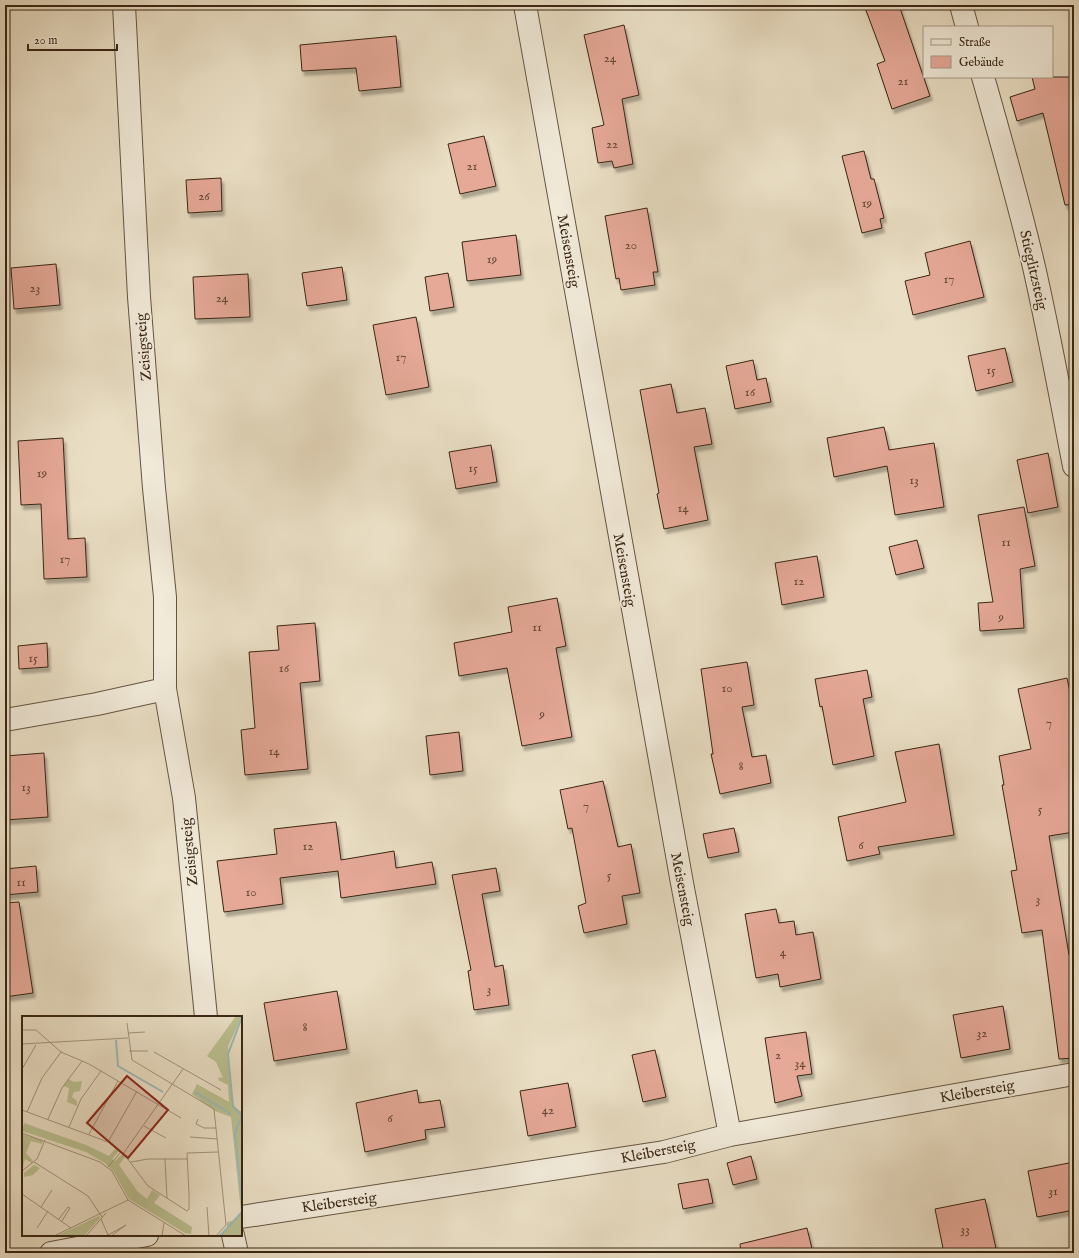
<svg xmlns="http://www.w3.org/2000/svg" width="1079" height="1258" viewBox="0 0 1079 1258" font-family="'IM FELL English',serif">
	<style>
		.building { fill: #e6a998; stroke: #392614; filter: url(#shadow) }
		.lines { fill: none; stroke-linecap: round; stroke-linejoin: round }
		.minor-casing { stroke: #655440; stroke-width: 24 }
		.minor { stroke: #f1ead9; stroke-width: 22 }
		.labels { text-anchor: middle; stroke-width: 4; stroke-linejoin: round; paint-order: stroke }
		.number-label { font-size: 13px; fill: #644735 }
		.street-label { font-size: 15px; fill: #392614; stroke: #f1ead9 }
		.inset-river { fill: none; stroke: #9abbbb; stroke-width: 2 }
		.inset-road { fill: none; stroke: #a3957e; stroke-width: 1 }
		.view { fill: #8f2418; fill-opacity: 0.15; stroke: #8f2418; stroke-width: 2 }
		.inset-edge { fill: none; stroke: #392614; stroke-width: 2 }
	</style>
	<defs>
		<filter id="shadow"><feDropShadow dx="2.5" dy="4.5" stdDeviation="1" flood-color="#0004"/></filter>
	</defs>
	<rect width="100%" height="100%" fill="#eadfc5"/>
	<filter id="stains"><feTurbulence type="fractalNoise" baseFrequency=".005" numOctaves="4"/><feColorMatrix values="0 0 0 0 .2 0 0 0 0 .09 0 0 0 0 .02 0 0 0 .5 -.17"/></filter>
	<radialGradient id="worn" r=".72"><stop offset=".6" stop-color="#630" stop-opacity="0"/><stop offset="1" stop-color="#630" stop-opacity=".3"/></radialGradient>
	<path class="building" d="M 864,5 L 899,5 L 930,96 L 892,109 L 877,64 L 885,61 Z
		M 624,25 L 639,95 L 622,99 L 633,164 L 614,168 L 612,161 L 598,163 L 592,128 L 604,125 L 584,35 Z
		M 396,36 L 401,87 L 359,91 L 356,68 L 302,71 L 300,45 Z
		M 1032,77 L 1074,77 L 1074,204 L 1065,205 L 1043,113 L 1017,121 L 1010,97 L 1035,89 Z
		M 484,136 L 496,186 L 460,194 L 448,144 Z
		M 864,151 L 871,179 L 874,179 L 884,218 L 880,219 L 882,228 L 862,233 L 842,156 Z
		M 221,178 L 222,211 L 188,213 L 186,180 Z
		M 647,208 L 658,272 L 653,272 L 655,285 L 621,290 L 619,278 L 616,279 L 605,216 Z
		M 516,235 L 521,275 L 467,281 L 462,242 Z
		M 970,241 L 984,297 L 913,315 L 905,281 L 930,275 L 925,253 Z
		M 56,264 L 60,305 L 14,309 L 11,268 Z
		M 342,267 L 347,300 L 307,306 L 302,273 Z
		M 448,273 L 454,307 L 430,311 L 425,277 Z
		M 248,274 L 250,317 L 195,319 L 193,277 Z
		M 416,317 L 429,387 L 386,395 L 373,325 Z
		M 1005,348 L 1013,382 L 976,391 L 968,356 Z
		M 753,360 L 757,380 L 766,378 L 771,402 L 735,409 L 726,366 Z
		M 671,384 L 677,413 L 705,408 L 712,444 L 694,447 L 708,520 L 664,529 L 657,494 L 659,493 L 640,390 Z
		M 884,427 L 889,450 L 934,443 L 944,507 L 895,515 L 887,466 L 834,477 L 827,438 Z
		M 63,438 L 68,539 L 85,538 L 87,577 L 44,579 L 41,504 L 21,505 L 18,441 Z
		M 491,445 L 497,482 L 456,489 L 449,452 Z
		M 1048,453 L 1058,507 L 1028,513 L 1017,460 Z
		M 1024,507 L 1035,566 L 1020,569 L 1024,628 L 980,631 L 978,603 L 993,602 L 978,515 Z
		M 917,540 L 924,568 L 896,575 L 889,547 Z
		M 817,556 L 824,597 L 782,605 L 775,563 Z
		M 557,598 L 566,646 L 556,648 L 572,737 L 522,746 L 507,668 L 459,676 L 454,643 L 512,632 L 508,607 Z
		M 315,623 L 320,681 L 300,683 L 308,769 L 245,775 L 241,730 L 255,728 L 249,652 L 279,650 L 277,626 Z
		M 47,643 L 48,667 L 19,669 L 18,646 Z
		M 747,662 L 754,705 L 742,707 L 752,757 L 766,755 L 771,783 L 720,794 L 711,754 L 713,754 L 701,669 Z
		M 867,670 L 872,697 L 863,699 L 874,756 L 833,765 L 822,706 L 820,707 L 815,679 Z
		M 1067,678 L 1074,711 L 1074,832 L 1049,836 L 1069,955 L 1074,954 L 1074,1058 L 1059,1059 L 1042,930 L 1022,933 L 1011,871 L 1017,870 L 1002,785 L 1004,785 L 999,756 L 1031,749 L 1018,689 Z
		M 459,732 L 463,771 L 430,775 L 426,736 Z
		M 939,744 L 954,835 L 878,847 L 880,854 L 847,861 L 838,817 L 906,802 L 895,752 Z
		M 44,753 L 48,817 L 5,820 L 5,756 Z
		M 603,781 L 618,847 L 631,844 L 640,893 L 622,896 L 627,924 L 584,933 L 578,906 L 586,903 L 572,828 L 568,829 L 560,790 Z
		M 336,822 L 341,860 L 394,851 L 396,868 L 432,862 L 436,884 L 341,898 L 338,871 L 280,878 L 283,904 L 224,912 L 217,861 L 277,854 L 274,829 Z
		M 734,828 L 739,852 L 708,858 L 703,834 Z
		M 36,866 L 38,892 L 5,895 L 5,869 Z
		M 496,868 L 500,891 L 482,894 L 495,967 L 503,965 L 509,1005 L 474,1010 L 468,971 L 471,970 L 452,875 Z
		M 19,902 L 33,993 L 5,997 L 5,903 Z
		M 776,909 L 779,923 L 794,921 L 796,935 L 813,932 L 821,979 L 780,987 L 778,974 L 756,978 L 745,914 Z
		M 337,991 L 347,1049 L 274,1061 L 264,1003 Z
		M 1003,1006 L 1010,1049 L 961,1058 L 953,1015 Z
		M 806,1032 L 812,1074 L 797,1076 L 802,1096 L 775,1103 L 765,1038 Z
		M 655,1050 L 666,1097 L 643,1102 L 632,1055 Z
		M 568,1083 L 576,1127 L 528,1136 L 520,1091 Z
		M 417,1090 L 419,1103 L 440,1100 L 445,1127 L 425,1130 L 426,1139 L 365,1152 L 356,1103 Z
		M 751,1156 L 757,1179 L 733,1185 L 727,1163 Z
		M 1074,1162 L 1074,1210 L 1037,1217 L 1028,1171 Z
		M 708,1179 L 713,1203 L 683,1209 L 678,1184 Z
		M 985,1199 L 997,1253 L 944,1253 L 935,1209 Z
		M 807,1228 L 813,1253 L 741,1253 L 740,1244 Z"/>
	<g class="lines">
		<g class="minor-casing">
			<path id="minor" d="M 124,5 L 139,297 L 154,488 L 165,597 L 165,689 L 184,798 L 206,1017
				M 525,5 L 682,883 L 730,1135
				M 961,5 L 967,27
				M 983,77 C 1001,140 1019,203 1034,267 C 1049,333 1061,399 1074,466
				M 5,720 L 97,704 L 165,689
				M 241,1217 L 664,1152 L 730,1135 L 1074,1074
				M 233,1235 L 237,1253
				M 51,1253 L 147,1235"/>
		</g>
		<use href="#minor" class="minor"/>
	</g>
	<g class="labels">
		<g class="number-label">
			<text x="610" y="62">24</text>
			<text x="903" y="85">21</text>
			<text x="612" y="148">22</text>
			<text x="472" y="170">21</text>
			<text x="204" y="200">26</text>
			<text x="867" y="207">19</text>
			<text x="631" y="249">20</text>
			<text x="492" y="263">19</text>
			<text x="949" y="283">17</text>
			<text x="35" y="292">23</text>
			<text x="222" y="302">24</text>
			<text x="401" y="361">17</text>
			<text x="991" y="374">15</text>
			<text x="750" y="396">16</text>
			<text x="473" y="472">15</text>
			<text x="42" y="477">19</text>
			<text x="914" y="484">13</text>
			<text x="683" y="512">14</text>
			<text x="1006" y="546">11</text>
			<text x="65" y="563">17</text>
			<text x="799" y="585">12</text>
			<text x="1001" y="621">9</text>
			<text x="537" y="631">11</text>
			<text x="33" y="662">15</text>
			<text x="284" y="672">16</text>
			<text x="727" y="692">10</text>
			<text x="542" y="718">9</text>
			<text x="1049" y="727">7</text>
			<text x="274" y="755">14</text>
			<text x="741" y="770">8</text>
			<text x="26" y="791">13</text>
			<text x="586" y="810">7</text>
			<text x="1040" y="813">5</text>
			<text x="861" y="849">6</text>
			<text x="308" y="850">12</text>
			<text x="609" y="879">5</text>
			<text x="21" y="886">11</text>
			<text x="251" y="896">10</text>
			<text x="1038" y="903">3</text>
			<text x="783" y="956">4</text>
			<text x="489" y="993">3</text>
			<text x="305" y="1031">8</text>
			<text x="982" y="1037">32</text>
			<text x="778" y="1059">2</text>
			<text x="800" y="1067">34</text>
			<text x="548" y="1114">42</text>
			<text x="390" y="1122">6</text>
			<text x="1053" y="1195">31</text>
			<text x="965" y="1233">33</text>
		</g>
		<g class="street-label">
			<text transform="translate(569 251) rotate(80)" y="5">Meisensteig</text>
			<text transform="translate(1034 270) rotate(77)" y="5">Stieglitzsteig</text>
			<text transform="translate(143 347) rotate(-95)" y="5">Zeisigsteig</text>
			<text transform="translate(625 570) rotate(80)" y="5">Meisensteig</text>
			<text transform="translate(189 852) rotate(-96)" y="5">Zeisigsteig</text>
			<text transform="translate(683 889) rotate(79)" y="5">Meisensteig</text>
			<text transform="translate(977 1091) rotate(-10)" y="5">Kleibersteig</text>
			<text transform="translate(658 1151) rotate(-11)" y="5">Kleibersteig</text>
			<text transform="translate(339 1202) rotate(-8)" y="5">Kleibersteig</text>
		</g>
	</g>
	<g transform="translate(22 1016)">
		<rect width="220" height="220" fill="#eadfc5"/>
		<path d="M 214,0 L 220,1 L 206,30 L 211,90 L 220,96 L 220,220 L 196,220 L 205,212 L 205,206 L 211,205 L 219,196 L 209,101 L 193,95 L 170,78 L 175,68 L 207,86 L 206,69 L 196,64 L 197,61 L 201,62 L 194,46 L 185,40 ZM 46,63 L 52,66 L 60,65 L 58,75 L 52,76 L 50,81 L 55,85 L 55,90 L 45,86 L 47,72 L 41,70 ZM 2,107 L 64,129 L 87,140 L 93,133 L 97,135 L 90,143 L 93,145 L 100,138 L 103,141 L 97,149 L 116,176 L 125,183 L 130,174 L 138,179 L 132,187 L 170,211 L 169,218 L 163,217 L 107,183 L 92,156 L 83,147 L 64,136 L 0,115 ZM 0,118 L 21,124 L 20,128 L 9,125 L 4,137 L 11,145 L 10,147 L 3,143 L 0,154 ZM 12,149 L 18,152 L 11,159 L 2,161 L 2,157 ZM 77,200 L 78,202 L 62,220 L 34,220 Z" fill="#bbc192"/>
		<path class="inset-river" d="M 220,1 L 206,38 L 211,90 L 220,100M 94,24 L 96,50 L 141,76M 173,76 L 209,98M 220,100 L 213,116 L 220,186M 198,220 L 220,196"/>
		<path class="inset-road" d="M 105,7 L 110,44 L 192,93 L 204,209 L 194,220M 0,14 L 14,14 L 39,36 L 67,48 L 159,102M 106,17 L 123,16M 0,28 L 106,22M 107,35 L 126,35M 132,36 L 199,74M 0,53 L 14,29M 0,94 L 86,126 L 105,142 L 126,170 L 165,195 L 167,193 L 167,177 L 165,137 L 196,136M 5,96 L 20,62 L 39,36M 26,103 L 40,72 L 60,45M 176,103 L 174,108 L 182,112 L 194,112M 122,110 L 144,122M 47,111 L 59,83 L 79,55M 0,117 L 78,146 L 90,155 L 106,184 L 164,220M 67,118 L 96,65M 168,121 L 195,123M 86,126 L 115,75M 101,138 L 161,53M 143,143 L 145,182M 12,146 L 66,180 L 80,201M 109,146 L 126,143 L 165,143M 86,151 L 99,136M 0,155 L 15,143 L 23,124M 0,178 L 49,212M 19,191 L 30,174M 185,191 L 187,220M 37,203 L 46,191 L 48,192 L 40,205M 79,203 L 86,219M 15,212 L 26,195M 86,219 L 104,209 L 89,220M 32,220 L 106,184M 64,220 L 84,197M 140,220 L 142,207"/>
		<path class="view" d="M 105,60 L 146,94 L 106,142 L 65,107 Z"/>
		<rect width="220" height="220" class="inset-edge"/>
	</g>
	<rect width="1079" height="1258" fill="none" stroke="#eadfc5" stroke-width="20"/>
	<rect x="6" y="6" width="1067" height="1246" fill="none" stroke="#392614" stroke-width="2"/>
	<rect x="10" y="10" width="1059" height="1238" fill="none" stroke="#392614"/>
	<rect x="923" y="26" width="130" height="52" fill="#f1ead9" stroke="#a79c8a"/>
	<rect x="931" y="39" width="20" height="6" fill="#f1ead9" stroke="#a79c8a"/>
	<text x="959" y="46" font-size="12" fill="#392614">Straße</text>
	<rect x="931" y="56" width="20" height="12" fill="#e6a998" stroke="#a79c8a"/>
	<text x="959" y="66" font-size="12" fill="#392614">Gebäude</text>
	<path d="M28 44v6h89v-6" fill="none" stroke="#392614" stroke-width="2"/>
	<text x="34" y="44" font-size="12" fill="#392614" stroke="#f1ead9" stroke-width="3" paint-order="stroke">20 m</text>
	<rect width="100%" height="100%" filter="url(#stains)"/>
	<rect width="100%" height="100%" fill="url(#worn)"/>
</svg>
